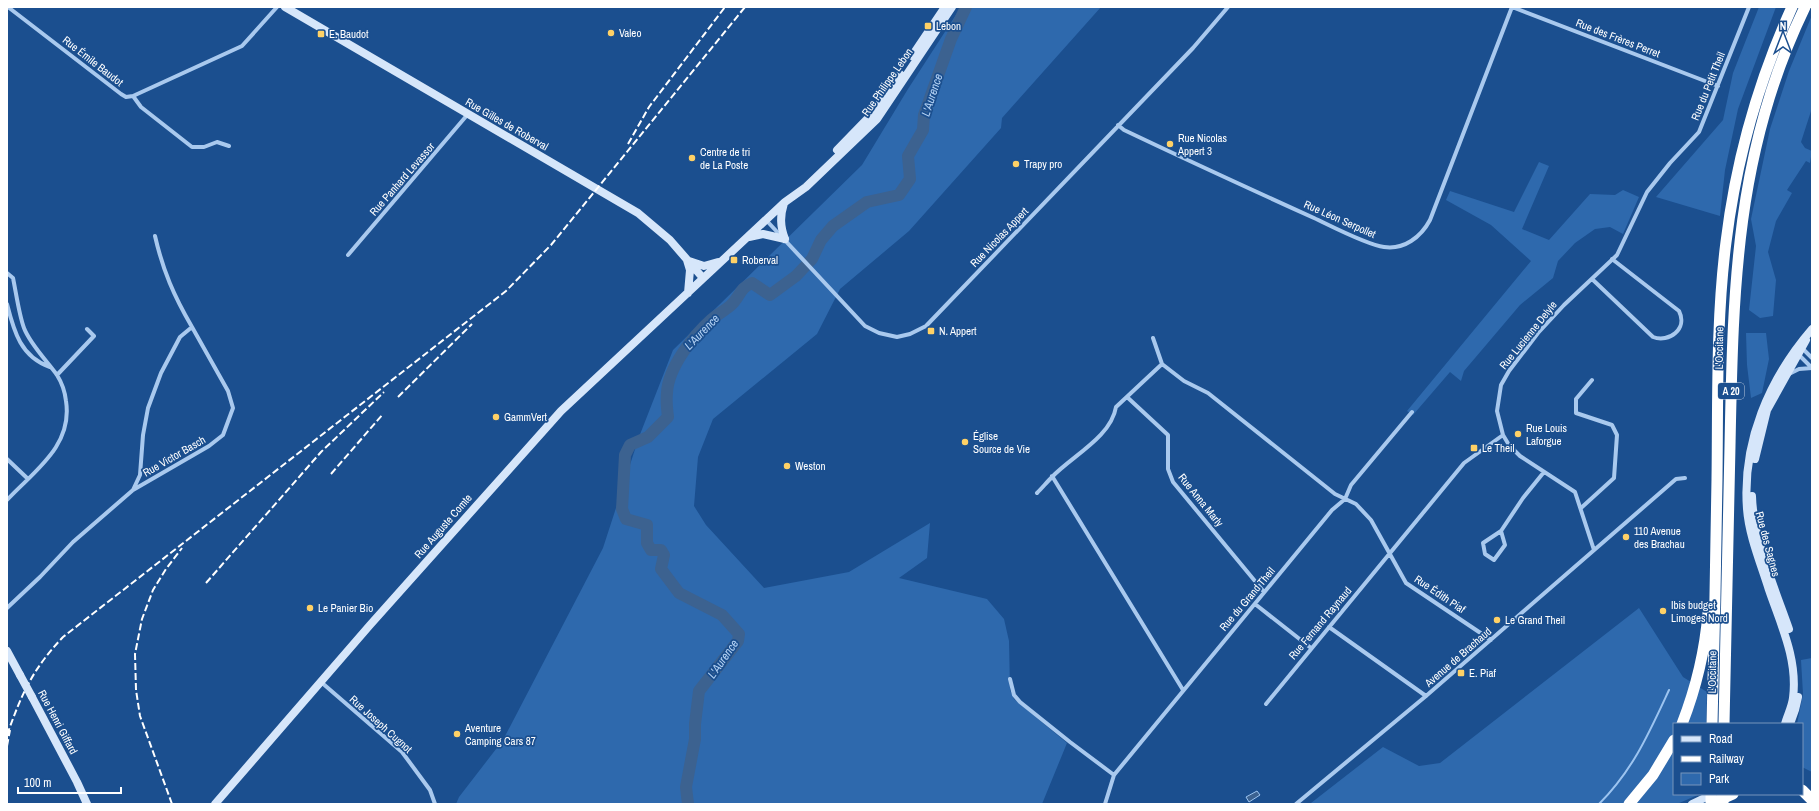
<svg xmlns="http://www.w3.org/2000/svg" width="1819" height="811" viewBox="0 0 1819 811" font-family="'Archivo Narrow',sans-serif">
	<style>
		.green { fill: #2e69ad }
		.water { fill: #3c6290; stroke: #9cc4f0 }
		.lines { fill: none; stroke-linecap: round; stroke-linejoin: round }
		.stream { stroke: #9cc4f0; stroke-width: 2 }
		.river { stroke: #3c6290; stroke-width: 12 }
		.street { stroke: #a9c9ee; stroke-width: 4 }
		.secondary { stroke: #d6e6fa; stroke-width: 8 }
		.highway { stroke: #fff; stroke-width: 11 }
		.rail { stroke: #fff; stroke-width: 2; stroke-dasharray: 7 3; stroke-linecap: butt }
		.secondary-bridge { stroke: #d6e6fa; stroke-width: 8 }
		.highway-bridge { stroke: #fff; stroke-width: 11 }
		.poi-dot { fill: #ffd166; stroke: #1b4f8f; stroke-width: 1.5 }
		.labels { text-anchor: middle; stroke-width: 3.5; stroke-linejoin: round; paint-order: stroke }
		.shield { fill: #1b4f8f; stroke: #bbcadd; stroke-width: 1 }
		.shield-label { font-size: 10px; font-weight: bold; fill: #fff }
		.poi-label { font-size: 11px; fill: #fff; stroke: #1b4f8f; text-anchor: start }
		.street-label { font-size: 11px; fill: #fff; stroke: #1b4f8f }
		.water-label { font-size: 12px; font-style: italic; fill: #b5d3f5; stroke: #1b4f8f }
	</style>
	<rect width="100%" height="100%" fill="#1b4f8f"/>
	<path class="green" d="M 961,7 L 1101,7 L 1002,118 L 1001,128 L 909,231 L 840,289 L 817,334 L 713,419 L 698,457 L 694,506 L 706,525 L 764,588 L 849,572 L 930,523 L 927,558 L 899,578 L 987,599 L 1004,619 L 1009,641 L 1010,690 L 1014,699 L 1067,743 L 1042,804 L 456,804 L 459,797 L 503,740 L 603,548 L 639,437 L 673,350 L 862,165 L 908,89 Z
		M 1759,7 L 1776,7 L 1738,109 L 1725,170 L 1720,216 L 1656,197 L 1723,120 L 1733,73 Z
		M 1812,15 L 1812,108 L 1801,142 L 1805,148 L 1812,151 L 1810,163 L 1806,161 L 1787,190 L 1792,193 L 1776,221 L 1768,252 L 1776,280 L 1773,316 L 1760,318 L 1749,310 L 1756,246 L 1751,219 L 1770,129 L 1789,71 Z
		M 1539,162 L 1549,166 L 1522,229 L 1549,240 L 1590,194 L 1615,195 L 1623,190 L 1639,197 L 1623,234 L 1610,227 L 1595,229 L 1575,243 L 1558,261 L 1553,278 L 1520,305 L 1464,371 L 1461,381 L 1450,372 L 1413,415 L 1407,411 L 1531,261 L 1491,225 L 1446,200 L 1450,191 L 1514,212 Z
		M 1746,333 L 1766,333 L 1769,359 L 1762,393 L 1751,398 L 1747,365 Z
		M 1639,608 L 1683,677 L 1707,692 L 1706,724 L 1674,724 L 1674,794 L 1700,794 L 1677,804 L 1311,803 L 1383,747 L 1419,766 L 1440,763 Z
		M 1812,658 L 1812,772 L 1802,767 L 1802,724 L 1797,724 L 1803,694 L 1801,660 Z"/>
	<path class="water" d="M 1257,791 L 1260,795 L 1249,802 L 1246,797 Z"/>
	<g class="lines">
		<path class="stream" d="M 1599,804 C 1633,770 1649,733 1669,690"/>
		<path class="river" d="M 688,804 L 686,787 L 695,739 L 695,724 L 699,691 L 738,641 L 739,634 L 722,615 L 679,593 L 661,569 L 664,555 L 661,550 L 651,550 L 647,543 L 647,525 L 626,519 L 622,509 L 625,455 L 630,445 L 648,437 L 668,417 C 667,409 666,401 667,393 C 668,367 694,335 712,319 C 718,314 724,311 730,306 C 740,298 739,288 752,283 L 770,295 L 796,276 L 812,259 L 821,240 L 833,226 L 867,202 L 899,195 L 910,179 L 908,156 L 923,130 L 924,115 L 951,39 L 966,7"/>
		<path class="street" d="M 8,7 L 121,94 L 126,97 L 133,96 L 141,107 L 192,147 L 204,147 L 217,142 L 229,146
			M 133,96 L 242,46 L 277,7
			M 1118,125 L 1124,130 C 1187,160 1250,189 1314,218 C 1331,226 1367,245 1384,247 C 1404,250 1421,237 1430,220 L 1512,7 L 1718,86
			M 766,220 L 865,326 L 879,333 L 897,337 L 910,334 L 926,326 L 1193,48 L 1228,7
			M 155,236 C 163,271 174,296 192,327
			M 348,255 L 468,114
			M 7,273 L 13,278 C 16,292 19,315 24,328 C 30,344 47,361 57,375 C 62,383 65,392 66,401 C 73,446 34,471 7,500
			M 1592,279 L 1653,337 C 1669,343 1688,329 1679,311 L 1612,259
			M 7,304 C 14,332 21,357 50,367
			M 1153,338 L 1162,364
			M 1801,347 L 1812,358
			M 1798,354 L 1812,368
			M 1789,374 L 1799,369 L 1812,368
			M 57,375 L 94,336 L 87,329
			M 1127,397 L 1168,435 L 1168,469 L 1173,482 L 1264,592
			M 7,459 L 27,478
			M 1052,476 L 1183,690
			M 1037,493 C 1042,488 1047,482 1052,477 C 1072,456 1111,437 1116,407 L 1162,364 L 1184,381 L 1208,393 L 1335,494 L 1356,504 L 1371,520 L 1406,583 L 1491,640
			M 1581,508 L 1614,478 L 1617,435 L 1612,425 L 1576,413 L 1576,399 L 1592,380
			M 1501,531 L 1505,545 L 1494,560 L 1485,554 L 1483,543 L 1501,531 L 1523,498 L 1544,472
			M 1594,550 L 1575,492 L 1520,456 L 1509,445 L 1503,435 L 1497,411 L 1501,385 L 1509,371 L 1538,333 L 1564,305 L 1617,255 L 1647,192 L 1670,163 L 1699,132 L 1749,7
			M 1255,604 L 1311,648
			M 7,608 L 40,577 L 73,542 L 133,490 L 209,446 L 223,435 L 233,408 L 228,391 L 192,327 L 180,337 L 161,373 L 148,408 L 143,435 L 140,475 L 133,490
			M 1329,627 L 1426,696
			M 1010,679 L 1014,695 L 1020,702 L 1070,742 L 1114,775
			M 321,682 L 402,752 L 430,790 L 435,804
			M 1266,704 L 1464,463 L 1503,435
			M 1105,804 L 1114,775 L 1332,510 L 1345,499 L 1351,485 L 1412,412
			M 1296,804 L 1426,696 L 1676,479 L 1685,478"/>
		<path class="secondary" d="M 285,7 L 638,213 L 670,240 L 703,278
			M 912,56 L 945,7
			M 837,150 L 872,114 L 900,74
			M 784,203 C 780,216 780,226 785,239
			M 749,237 L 763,234 L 785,239
			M 687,260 L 690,270 L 688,293
			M 689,261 L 704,266 L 718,262
			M 1755,459 L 1767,410 L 1806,340
			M 1752,496 C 1753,538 1775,589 1789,629
			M 7,651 L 20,675
			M 32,697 L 77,782 L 87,804
			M 1785,724 C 1787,716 1792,707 1793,698 C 1798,660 1781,625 1769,590 C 1761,564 1749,536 1747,509 C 1742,442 1769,379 1812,329
			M 1790,724 L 1795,710 L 1798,697
			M 215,804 L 370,625 L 561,411 L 785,202 L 806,187 L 877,119 L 952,7
			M 1692,804 L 1713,794"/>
		<path class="highway" d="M 1682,724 C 1696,688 1705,651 1708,613
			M 1712,724 C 1714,642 1716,561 1717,479 C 1718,401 1716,320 1726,242 C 1736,160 1758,82 1792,7
			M 1724,724 C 1726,631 1728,539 1730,446 C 1733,291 1735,151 1805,7
			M 1802,790 L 1812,800
			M 1715,802 L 1733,794
			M 1629,804 L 1653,775 L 1674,740"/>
		<path class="rail" d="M 628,144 L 649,107 L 725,7
			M 398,397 L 472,324
			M 331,474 L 383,414
			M 206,583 L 321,452 L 384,392
			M 7,735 C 22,693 32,670 63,637 L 506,291 L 551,245 L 745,7
			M 7,746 L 10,730
			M 172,804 L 140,716 L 136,690 L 135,654 L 142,619 L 153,590 L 166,569 L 182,548"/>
		<path class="secondary-bridge" d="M 20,675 L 32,697"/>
		<path class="highway-bridge" d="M 1711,804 L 1711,794
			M 1723,804 L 1723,794"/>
	</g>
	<g class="poi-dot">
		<rect x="924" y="22" width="8" height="8" rx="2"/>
		<circle cx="611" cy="33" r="4"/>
		<rect x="317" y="30" width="8" height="8" rx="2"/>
		<circle cx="1170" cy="144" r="4"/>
		<circle cx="692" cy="158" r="4"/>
		<circle cx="1016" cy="164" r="4"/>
		<rect x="730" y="256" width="8" height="8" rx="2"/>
		<rect x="927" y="327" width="8" height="8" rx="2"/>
		<circle cx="496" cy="417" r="4"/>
		<circle cx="1518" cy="434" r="4"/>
		<circle cx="965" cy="442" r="4"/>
		<rect x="1470" y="444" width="8" height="8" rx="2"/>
		<circle cx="787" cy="466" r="4"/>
		<circle cx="1626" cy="537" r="4"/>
		<circle cx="310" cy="608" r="4"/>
		<circle cx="1663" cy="611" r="4"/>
		<circle cx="1497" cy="620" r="4"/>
		<rect x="1457" y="669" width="8" height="8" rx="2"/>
		<circle cx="457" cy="734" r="4"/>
	</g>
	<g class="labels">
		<rect class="shield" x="1718" y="383" width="26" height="16" rx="3"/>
		<g class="shield-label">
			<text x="1731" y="395">A 20</text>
		</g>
		<g class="poi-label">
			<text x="936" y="30">Lebon</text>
			<text x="619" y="37">Valeo</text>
			<text x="329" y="38">E. Baudot</text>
			<text x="1178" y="142">Rue Nicolas<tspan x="1178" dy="13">Appert 3</tspan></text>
			<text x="700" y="156">Centre de tri<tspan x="700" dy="13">de La Poste</tspan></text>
			<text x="1024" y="168">Trapy pro</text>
			<text x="742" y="264">Roberval</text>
			<text x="939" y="335">N. Appert</text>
			<text x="504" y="421">GammVert</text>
			<text x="1526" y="432">Rue Louis<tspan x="1526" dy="13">Laforgue</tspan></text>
			<text x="973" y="440">Église<tspan x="973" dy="13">Source de Vie</tspan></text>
			<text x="1482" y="452">Le Theil</text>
			<text x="795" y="470">Weston</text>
			<text x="1634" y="535">110 Avenue<tspan x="1634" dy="13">des Brachau</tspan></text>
			<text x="1671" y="609">Ibis budget<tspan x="1671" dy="13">Limoges Nord</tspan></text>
			<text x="318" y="612">Le Panier Bio</text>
			<text x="1505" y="624">Le Grand Theil</text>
			<text x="1469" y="677">E. Piaf</text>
			<text x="465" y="732">Aventure<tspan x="465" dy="13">Camping Cars 87</tspan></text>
		</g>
		<g class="street-label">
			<text transform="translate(1618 38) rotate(21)" y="4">Rue des Frères Perret</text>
			<text transform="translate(93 61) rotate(38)" y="4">Rue Émile Baudot</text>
			<text transform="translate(887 82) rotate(-55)" y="4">Rue Philippe Lebon</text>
			<text transform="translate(1708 86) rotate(-68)" y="4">Rue du Petit Theil</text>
			<text transform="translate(507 124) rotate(30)" y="4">Rue Gilles de Roberval</text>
			<text transform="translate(402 179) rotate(-49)" y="4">Rue Panhard Levassor</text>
			<text transform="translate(1340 219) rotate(24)" y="4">Rue Léon Serpollet</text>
			<text transform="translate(999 237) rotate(-46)" y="4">Rue Nicolas Appert</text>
			<text transform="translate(1528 335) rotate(-51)" y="4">Rue Lucienne Delyle</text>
			<text transform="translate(1719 348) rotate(-89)" y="4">L'Occitane</text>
			<text transform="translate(174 456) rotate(-30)" y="4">Rue Victor Basch</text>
			<text transform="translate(1201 500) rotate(51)" y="4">Rue Anna Marly</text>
			<text transform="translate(443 526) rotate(-49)" y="4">Rue Auguste Comte</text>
			<text transform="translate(1768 544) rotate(75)" y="4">Rue des Sagnes</text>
			<text transform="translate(1440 594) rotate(34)" y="4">Rue Édith Piaf</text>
			<text transform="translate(1247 599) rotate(-50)" y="4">Rue du Grand Theil</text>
			<text transform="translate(1320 623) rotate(-50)" y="4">Rue Fernand Raynaud</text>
			<text transform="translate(1458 657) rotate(-41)" y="4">Avenue de Brachaud</text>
			<text transform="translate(1712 672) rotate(-89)" y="4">L'Occitane</text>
			<text transform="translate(58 722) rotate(62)" y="4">Rue Henri Giffard</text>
			<text transform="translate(381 724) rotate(42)" y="4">Rue Joseph Cugnot</text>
		</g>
		<g class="water-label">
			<text transform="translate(932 95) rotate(-72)" y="4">L'Aurence</text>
			<text transform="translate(702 332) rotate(-46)" y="4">L'Aurence</text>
			<text transform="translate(723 659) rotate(-55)" y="4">L'Aurence</text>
		</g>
	</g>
	<rect width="1819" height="811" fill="none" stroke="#ffffff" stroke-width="16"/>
	<rect x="1673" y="723" width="130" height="72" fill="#1b4f8f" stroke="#7695bc"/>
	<rect x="1681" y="736" width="20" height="6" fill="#d6e6fa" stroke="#7695bc"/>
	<text x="1709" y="743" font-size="12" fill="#ffffff">Road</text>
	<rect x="1681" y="756" width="20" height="6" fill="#ffffff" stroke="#7695bc"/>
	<text x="1709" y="763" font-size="12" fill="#ffffff">Railway</text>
	<rect x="1681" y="773" width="20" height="12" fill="#2e69ad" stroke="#7695bc"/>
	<text x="1709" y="783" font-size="12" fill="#ffffff">Park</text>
	<g transform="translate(1783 36)" stroke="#1b4f8f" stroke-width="3" paint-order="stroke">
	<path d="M0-3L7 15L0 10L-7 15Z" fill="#ffffff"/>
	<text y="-6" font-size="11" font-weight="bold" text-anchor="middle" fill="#ffffff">N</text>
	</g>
	<path d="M18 787v6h103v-6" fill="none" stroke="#ffffff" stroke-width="2"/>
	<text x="24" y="787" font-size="12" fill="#ffffff" stroke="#1b4f8f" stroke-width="3" paint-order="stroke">100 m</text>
</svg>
